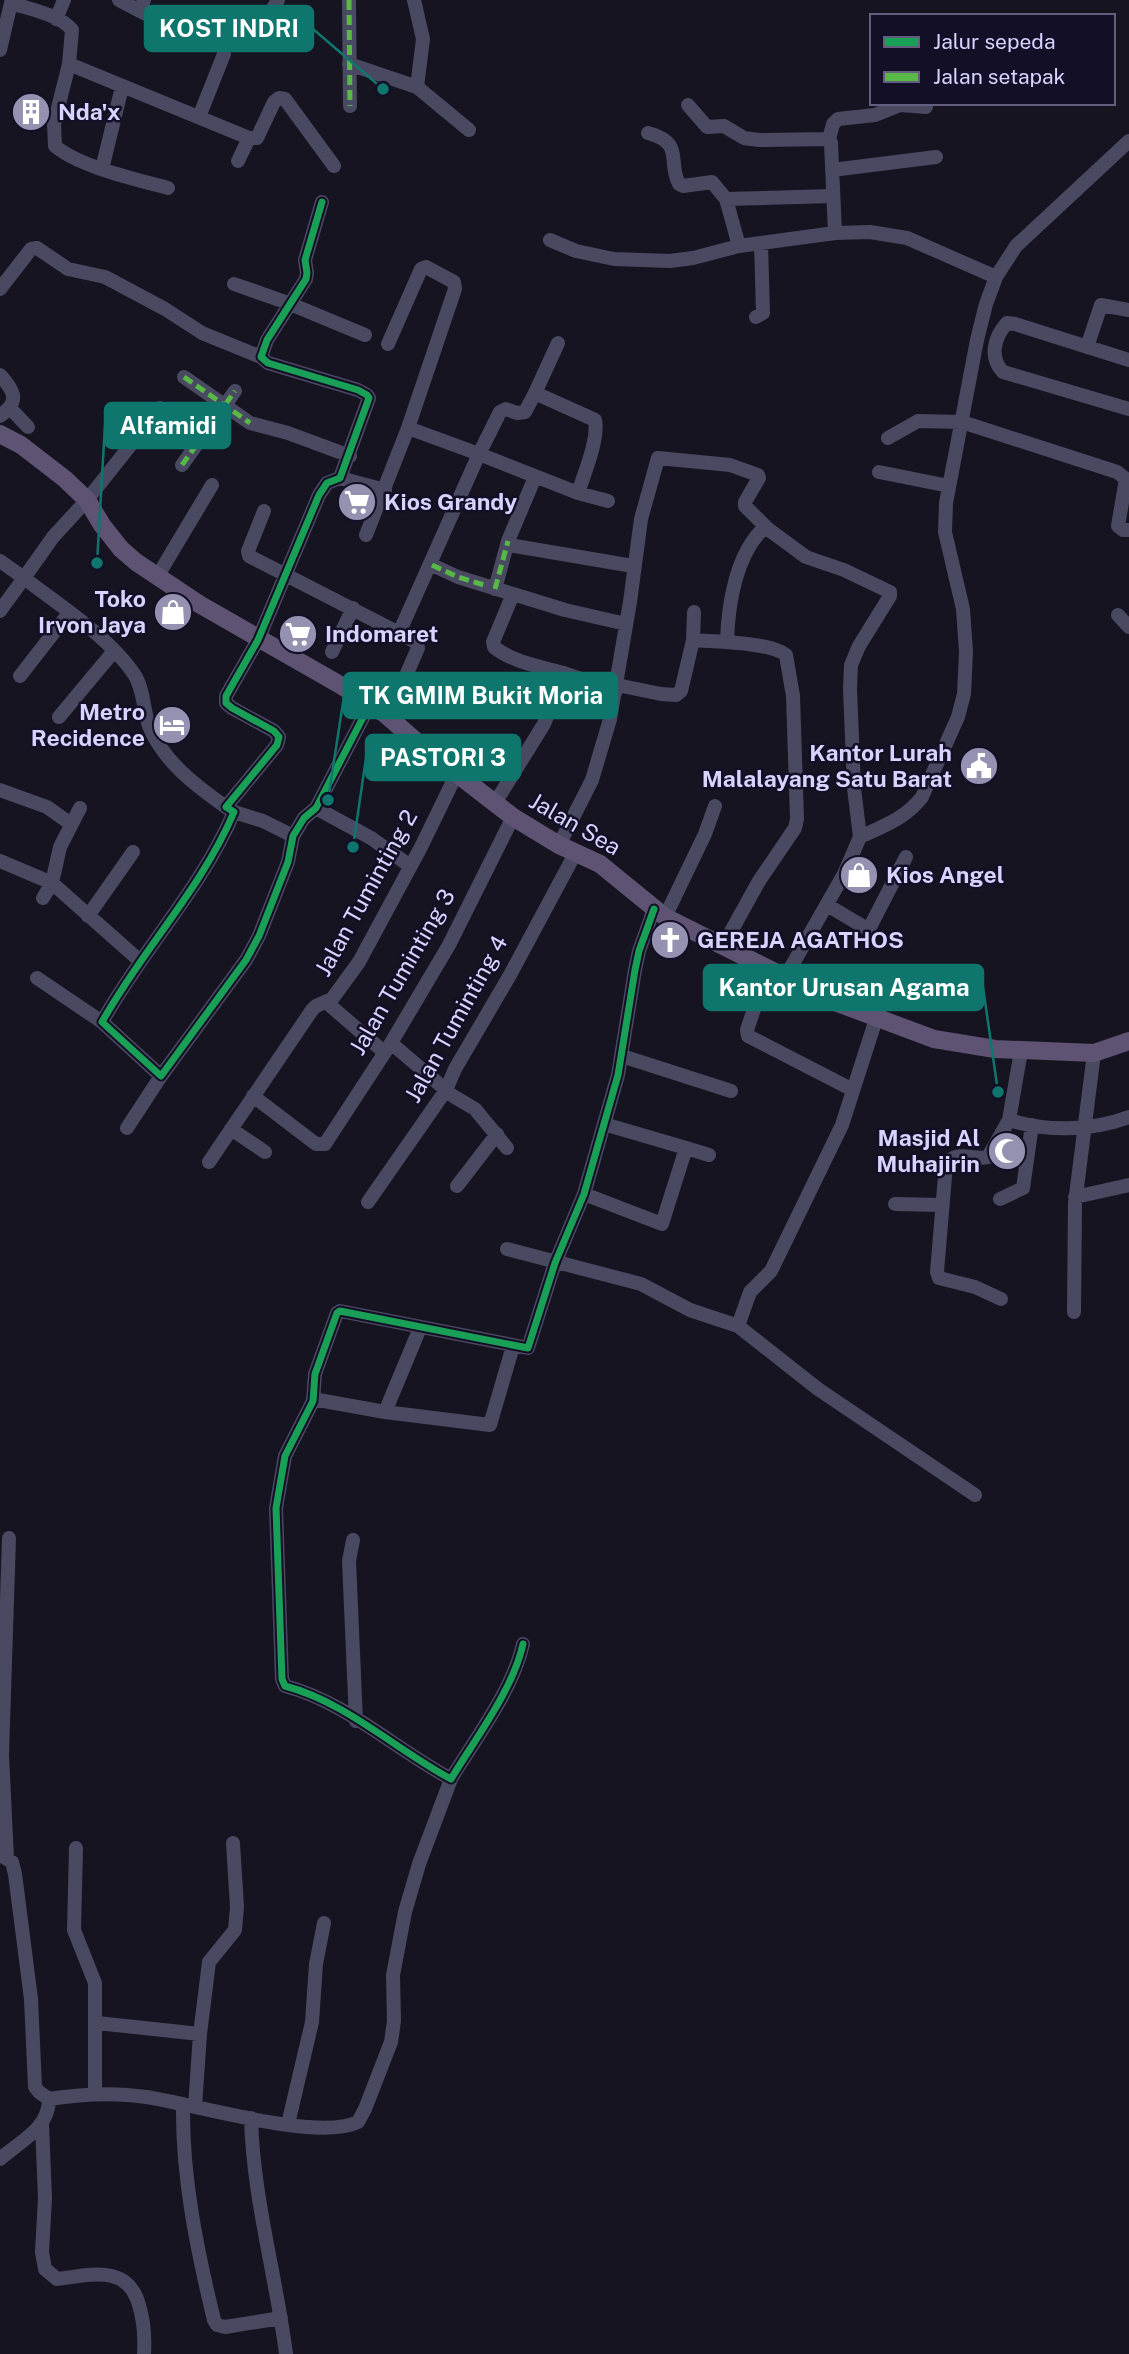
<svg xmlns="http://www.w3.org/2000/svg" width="1129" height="2354" viewBox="0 0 1129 2354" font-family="'Public Sans',sans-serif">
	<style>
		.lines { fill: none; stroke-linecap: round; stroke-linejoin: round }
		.minor { stroke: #4a4962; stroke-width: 14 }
		.major { stroke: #5e5373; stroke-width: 18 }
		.quiet { stroke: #58b947; stroke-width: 5; stroke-dasharray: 10 5; stroke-linecap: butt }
		.cycleway-casing { stroke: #130f26; stroke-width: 11 }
		.cycleway { stroke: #1a9f57; stroke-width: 7 }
		.labels { text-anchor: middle; stroke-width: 5; stroke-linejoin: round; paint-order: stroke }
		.poi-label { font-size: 23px; font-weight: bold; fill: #d9d4ff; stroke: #130f26; text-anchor: start }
		.street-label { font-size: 23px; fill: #d9d4ff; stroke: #130f26 }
		.leader { fill: none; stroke: #0f766e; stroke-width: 2.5 }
		.callout-dot { fill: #0f766e; stroke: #130f26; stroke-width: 2.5 }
		.callout { fill: #0f766e; stroke: #0f766e; stroke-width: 2.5 }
		.callout-label { font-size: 24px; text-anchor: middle; font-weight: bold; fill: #fff }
	</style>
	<rect width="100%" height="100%" fill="#161421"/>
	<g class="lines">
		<path class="minor" d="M 119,0 L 140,11
			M 144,0 L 140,11 L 182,32 L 194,35 L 248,34 L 262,26 L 278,0
			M 349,0 L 350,106
			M 414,0 L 423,39 L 417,87 L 469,130
			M 56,19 L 64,0
			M 0,50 L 11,3 C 29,9 61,15 72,30 L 69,64 L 249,138 L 238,161
			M 69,64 L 54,124 L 55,146 C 80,167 135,179 168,188
			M 349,64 L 417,87
			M 688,105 L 707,127 L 724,126 L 744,138 L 759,140 L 829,139 L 831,143 L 835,233 L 870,232 L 907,238 L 996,277
			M 199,117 L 224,54
			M 648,133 C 685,143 667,161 679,184 L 683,186 L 712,182 L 726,199 L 739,246
			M 249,138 L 257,138 L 274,102 L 279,98 L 285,99 L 334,166
			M 829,139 L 833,124 L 838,119 L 875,115 L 900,105 L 926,107
			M 102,169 L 122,87
			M 832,170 L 936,157
			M 726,199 L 833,196
			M 322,202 L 305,260 L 307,273 L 306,279 L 267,340 L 261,357 L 268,363 L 358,390 L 367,395 L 369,398 L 340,478 L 327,483 L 319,495 L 258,640 L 226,696 L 226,703 L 232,708 L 274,731 L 279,737 L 277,745 L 226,807 L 234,812 C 202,888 142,950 102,1022 L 161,1076 L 246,960 L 259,936 L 288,862 L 293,836 L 304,818 L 316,808 L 370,704
			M 550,240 L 576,251 L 614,259 L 670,261 L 693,258 L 739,246 L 835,233
			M 234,284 L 288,303 L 365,335
			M 0,289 L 31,249 L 37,248 L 68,269 L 105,277 L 165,309 L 202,333 L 261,357
			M 756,317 L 763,313 L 761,243
			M 558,343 L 535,393 L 595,420 C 599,439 584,474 578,493 L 608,501
			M 388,344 L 421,269 L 426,267 L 454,282 L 455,289 L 408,428
			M 1087,347 L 1101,305 L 1129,310
			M 1129,360 L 1015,324 L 1007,323 C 994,337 989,358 1003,372 L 1129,409
			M 0,375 C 15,392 20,401 0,416
			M 184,377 L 250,423 L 288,433 L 350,456
			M 10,408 L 28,427
			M 888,438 L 918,421 L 962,422 L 1117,472 L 1126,479 L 1118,526 L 1123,530 L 1129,530
			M 182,465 L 235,391
			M 879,472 L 949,486
			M 535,477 L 508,541 L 509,545 L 633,566
			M 340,478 L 385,490
			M 264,511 L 248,551 L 249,556 L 399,633 L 479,454 L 578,493
			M 366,535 L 408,428 L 479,454 L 500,412 L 506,409 L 517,413 L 525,412 L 535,393
			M 0,561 L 24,578 L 53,537 L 87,500 L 160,408
			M 432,565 L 458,577 L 513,594
			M 157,577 L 212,485
			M 495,589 L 508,541
			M 0,611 L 24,578 C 60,606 109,637 134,674 C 144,689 143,709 149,726 C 163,761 196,786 226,807
			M 1118,615 L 1129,627
			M 693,640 L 694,612
			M 727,642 C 728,604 736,553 765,527
			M 332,652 L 353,608
			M 564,673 L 616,691
			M 20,676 L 69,613
			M 617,685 L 661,694 L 676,695 L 681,691 L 693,640 C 715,642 770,642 786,655 L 793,696 L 797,819 L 795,828 L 759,881 L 723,946
			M 59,717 L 114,651
			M 388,717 L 418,648 L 417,643 L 399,633
			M 0,790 L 47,807 L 71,824
			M 495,803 L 544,724 L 564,673 C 542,667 512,662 494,647 L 493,642 L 513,594 L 565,610 L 626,624
			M 316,808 L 371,838 L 410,866
			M 234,812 L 263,821 L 293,836
			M 559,845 L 592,780 L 610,719 L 630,602 L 641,519 L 658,458 L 730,465 L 758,475 L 759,478 L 745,502 L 745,506 L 768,529 L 806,557 L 844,570 L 890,592 L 890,596 L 859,646 L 851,665 L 850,689 L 854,788 L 860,837
			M 0,861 L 52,883 L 60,847 L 80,808
			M 43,898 L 52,883 L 140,961
			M 827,905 L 864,927 L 870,927 L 906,857
			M 88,916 L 133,852
			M 665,917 L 705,834 L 715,806
			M 768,967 L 747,1030 L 748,1036 L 853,1090
			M 786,976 L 844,874 L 860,837 C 884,826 906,818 922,797 L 958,717 L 964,694 L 966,652 L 963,609 L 945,532 L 946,503 L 977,340 L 986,304 L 996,277 L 1016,246 L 1129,141
			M 37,978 L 102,1022
			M 326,1002 L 384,1052
			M 876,1019 L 842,1125 L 771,1271 L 750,1292 L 738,1326 L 818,1389 L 975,1495
			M 391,1043 L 453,1096 L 475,1109 L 507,1148
			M 1021,1051 L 1009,1120 C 1048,1132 1091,1131 1129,1117
			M 622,1056 L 731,1091
			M 253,1096 L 316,1144 L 325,1144 L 391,1043 L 449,945 L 513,817
			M 604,1124 L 686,1148
			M 127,1128 L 161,1076
			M 231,1129 L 265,1152
			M 209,1162 L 312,1010 L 316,1006 L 332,999 L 359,962 L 421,847 L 457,773
			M 457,1186 L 497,1134
			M 584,1194 L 662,1224 L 686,1148 L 709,1155
			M 1075,1197 L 1129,1185
			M 1000,1199 L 1023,1188 L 1032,1125
			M 368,1202 L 446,1090 L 455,1069 L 510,975 L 576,852
			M 895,1204 L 941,1205
			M 507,1249 L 641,1284 L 690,1310 L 738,1326
			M 1001,1299 L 975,1287 L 939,1278 L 937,1272 L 946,1164 C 957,1149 973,1161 988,1157 L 1009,1120
			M 1074,1312 L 1075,1203 L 1094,1053
			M 313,1399 L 385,1412 L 420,1328
			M 385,1412 L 490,1425 L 513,1346
			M 353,1540 L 349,1561 L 356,1721
			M 523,1644 C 513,1690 475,1739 451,1779 C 395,1749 346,1702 285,1686 L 282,1679 L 276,1508 L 285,1456 L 313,1401 L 315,1374 L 337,1313 L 340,1311 L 528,1348 L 555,1263 L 584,1194 L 618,1075 L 635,970 L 639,951 L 654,909
			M 76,1848 L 74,1930 L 95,1983 L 95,2094
			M 0,1855 L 12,1862 L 15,1874 L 31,1999 L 35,2087 L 39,2092 L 49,2099
			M 7,1858 L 2,1755 L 9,1538
			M 97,2023 L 200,2034
			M 49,2099 C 81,2094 114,2092 146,2097 C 195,2104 317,2142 358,2122 L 365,2109 L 391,2042 L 394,2021 L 393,1975 L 405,1912 L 419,1864 L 451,1779
			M 183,2105 C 182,2177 197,2250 214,2320 L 217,2325 L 225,2327 L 281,2318
			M 195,2107 L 200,2034 L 209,1962 L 235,1930 L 237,1907 L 233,1843
			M 251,2118 C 253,2198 276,2275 286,2354
			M 42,2124 L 45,2198 L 42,2252 L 45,2269 L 57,2279 C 91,2275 128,2264 139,2305 C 144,2321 145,2337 144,2354
			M 288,2124 L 312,2022 L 316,1964 L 324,1923
			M 0,2159 C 20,2141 49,2129 49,2099"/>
		<path class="major" d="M 0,434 L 21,445 L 65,479 L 87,500 L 102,525 L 121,549 L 136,562 L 199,604 L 342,686 L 385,714 L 426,750 L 513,817 L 559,845 L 600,864 L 665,917 L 835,1002 L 934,1039 L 995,1049 L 1094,1053 L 1129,1041"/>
		<path class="quiet" d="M 349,0 L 350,106
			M 184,377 L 250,423
			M 182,465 L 235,391
			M 432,565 L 458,577 L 484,585
			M 495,589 L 508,541"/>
		<g class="cycleway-casing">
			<path id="cycleway" d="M 322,202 L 305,260 L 307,273 L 306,279 L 267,340 L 261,357 L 268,363 L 358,390 L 367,395 L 369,398 L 340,478 L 327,483 L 319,495 L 258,640 L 226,696 L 226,703 L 232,708 L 274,731 L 279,737 L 277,745 L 226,807 L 234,812 C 202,888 142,950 102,1022 L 161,1076 L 246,960 L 259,936 L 288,862 L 293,836 L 304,818 L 316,808 L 370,704
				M 523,1644 C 513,1690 475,1739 451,1779 C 395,1749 346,1702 285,1686 L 282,1679 L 276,1508 L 285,1456 L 313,1401 L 315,1374 L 337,1313 L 340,1311 L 528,1348 L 555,1263 L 584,1194 L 618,1075 L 635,970 L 639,951 L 654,909"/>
		</g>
		<use href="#cycleway" class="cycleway"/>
	</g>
	<defs>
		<g id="building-disc" transform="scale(2.0125)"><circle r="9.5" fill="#9591b1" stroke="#130f26"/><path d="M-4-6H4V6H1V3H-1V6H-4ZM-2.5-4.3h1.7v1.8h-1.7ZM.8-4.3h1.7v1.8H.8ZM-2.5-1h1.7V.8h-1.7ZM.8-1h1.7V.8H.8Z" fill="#fff"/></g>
		<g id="supermarket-disc" transform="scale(2.0125)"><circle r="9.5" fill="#9591b1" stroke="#130f26"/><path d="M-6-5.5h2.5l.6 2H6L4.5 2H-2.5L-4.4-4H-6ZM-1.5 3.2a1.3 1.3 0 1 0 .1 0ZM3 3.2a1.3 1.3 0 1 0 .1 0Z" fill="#fff"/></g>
		<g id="shop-disc" transform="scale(2.0125)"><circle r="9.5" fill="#9591b1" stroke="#130f26"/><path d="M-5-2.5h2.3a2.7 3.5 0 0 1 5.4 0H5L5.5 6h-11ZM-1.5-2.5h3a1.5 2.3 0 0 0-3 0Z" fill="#fff"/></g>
		<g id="hotel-disc" transform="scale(2.0125)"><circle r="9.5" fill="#9591b1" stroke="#130f26"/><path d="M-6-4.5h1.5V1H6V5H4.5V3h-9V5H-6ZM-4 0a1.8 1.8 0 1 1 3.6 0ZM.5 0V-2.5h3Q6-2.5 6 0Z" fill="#fff"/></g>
		<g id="civic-disc" transform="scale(2.0125)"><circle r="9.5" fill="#9591b1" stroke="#130f26"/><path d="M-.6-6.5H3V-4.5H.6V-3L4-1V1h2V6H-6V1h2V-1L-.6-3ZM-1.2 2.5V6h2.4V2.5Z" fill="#fff"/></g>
		<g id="church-disc" transform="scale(2.0125)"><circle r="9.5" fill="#9591b1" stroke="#130f26"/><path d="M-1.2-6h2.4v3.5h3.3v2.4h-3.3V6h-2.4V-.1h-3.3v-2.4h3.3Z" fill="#fff"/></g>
		<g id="mosque-disc" transform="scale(2.0125)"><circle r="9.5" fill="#9591b1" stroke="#130f26"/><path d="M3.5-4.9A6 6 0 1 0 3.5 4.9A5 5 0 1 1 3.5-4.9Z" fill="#fff"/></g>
	</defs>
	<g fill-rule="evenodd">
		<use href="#building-disc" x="31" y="112"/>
		<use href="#supermarket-disc" x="357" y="502"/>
		<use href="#shop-disc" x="173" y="612"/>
		<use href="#supermarket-disc" x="298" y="634"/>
		<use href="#hotel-disc" x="172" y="725"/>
		<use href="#civic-disc" x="979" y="766"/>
		<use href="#shop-disc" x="859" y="875"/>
		<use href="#church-disc" x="670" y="940"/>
		<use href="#mosque-disc" x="1007" y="1151"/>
	</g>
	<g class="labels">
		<g class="poi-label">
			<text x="58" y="120">Nda'x</text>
			<text x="384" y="510">Kios Grandy</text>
			<text x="146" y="607" text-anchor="end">Toko<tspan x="146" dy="26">Irvon Jaya</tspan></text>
			<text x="325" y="642">Indomaret</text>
			<text x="145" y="720" text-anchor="end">Metro<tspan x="145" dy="26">Recidence</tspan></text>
			<text x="952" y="761" text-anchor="end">Kantor Lurah<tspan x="952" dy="26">Malalayang Satu Barat</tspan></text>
			<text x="886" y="883">Kios Angel</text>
			<text x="697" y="948">GEREJA AGATHOS</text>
			<text x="980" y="1146" text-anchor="end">Masjid Al<tspan x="980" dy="26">Muhajirin</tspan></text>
		</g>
		<g class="street-label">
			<text transform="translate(575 824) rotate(30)" y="8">Jalan Sea</text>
			<text transform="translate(366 893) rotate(-61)" y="8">Jalan Tuminting 2</text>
			<text transform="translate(402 972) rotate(-60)" y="8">Jalan Tuminting 3</text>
			<text transform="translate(456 1019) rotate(-61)" y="8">Jalan Tuminting 4</text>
		</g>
	</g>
	<path class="leader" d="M383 89L313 29M97 563L105 425M328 800L344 696M353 847L366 758M998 1092L983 987"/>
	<g class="callout-dot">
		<circle cx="383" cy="89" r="7"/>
		<circle cx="97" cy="563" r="7"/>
		<circle cx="328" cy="800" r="7"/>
		<circle cx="353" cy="847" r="7"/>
		<circle cx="998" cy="1092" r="7"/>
	</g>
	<g class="callout">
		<rect x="145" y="6" width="168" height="45" rx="7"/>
		<rect x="105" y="403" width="125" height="45" rx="7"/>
		<rect x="344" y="673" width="273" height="45" rx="7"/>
		<rect x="366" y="735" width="154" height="45" rx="7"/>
		<rect x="704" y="965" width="279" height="45" rx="7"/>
	</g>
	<g class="callout-label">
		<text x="229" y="37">KOST INDRI</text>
		<text x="168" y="434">Alfamidi</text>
		<text x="481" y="704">TK GMIM Bukit Moria</text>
		<text x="443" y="766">PASTORI 3</text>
		<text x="844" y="996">Kantor Urusan Agama</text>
	</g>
	<rect x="870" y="14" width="245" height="91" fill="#130f26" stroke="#625e7d" stroke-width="2"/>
	<rect x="884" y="37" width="35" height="10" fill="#1a9f57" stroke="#625e7d" stroke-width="2"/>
	<text x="933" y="49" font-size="21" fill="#d9d4ff">Jalur sepeda</text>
	<rect x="884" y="72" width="35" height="10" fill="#58b947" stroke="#625e7d" stroke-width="2"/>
	<text x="933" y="84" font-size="21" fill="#d9d4ff">Jalan setapak</text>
</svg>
